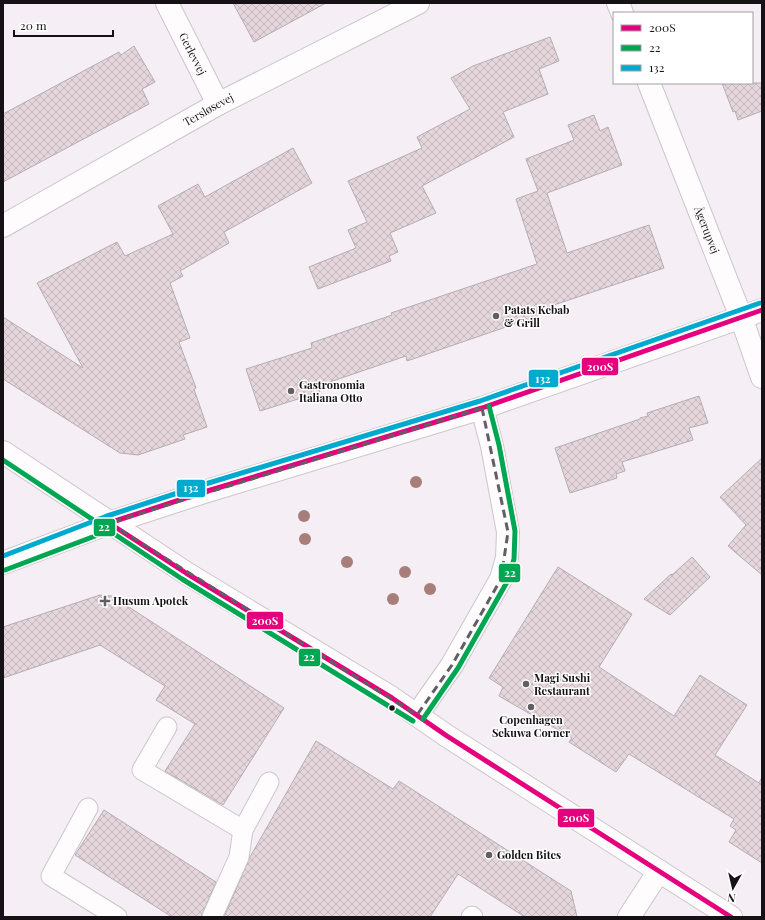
<svg xmlns="http://www.w3.org/2000/svg" width="765" height="920" viewBox="0 0 765 920" font-family="'Playfair Display',serif">
	<style>
		.building { fill: url(#building-cross-hatch); stroke: #b4aeb1 }
		.lines { fill: none; stroke-linecap: round; stroke-linejoin: round }
		.service-casing { stroke: #cbc6cb; stroke-width: 21 }
		.minor-casing { stroke: #cbc6cb; stroke-width: 24 }
		.tertiary-casing { stroke: #cbc6cb; stroke-width: 24 }
		.secondary-casing { stroke: #cbc6cb; stroke-width: 24 }
		.service { stroke: #fefcfd; stroke-width: 19 }
		.minor { stroke: #fefcfd; stroke-width: 22 }
		.tertiary { stroke: #fefcfd; stroke-width: 22 }
		.secondary { stroke: #fefcfd; stroke-width: 22 }
		.bus-1-casing { stroke: #fff; stroke-width: 8 }
		.bus-2-casing { stroke: #fff; stroke-width: 8 }
		.bus-3-casing { stroke: #fff; stroke-width: 8 }
		.bus-1 { stroke: #e5007d; stroke-width: 5 }
		.bus-2 { stroke: #00a651; stroke-width: 5 }
		.bus-3 { stroke: #00a9ce; stroke-width: 5 }
		.tree { fill: #a77e7a }
		.marked { fill: none; stroke: #635e63; stroke-width: 3; stroke-dasharray: 8 5; stroke-linejoin: round }
		.poi-dot { fill: #635e63; stroke: #fff; stroke-width: 1.5 }
		.bus-dot { fill: #151115; stroke: #fff; stroke-width: 1.5 }
		.labels { text-anchor: middle; stroke-width: 3; stroke-linejoin: round; paint-order: stroke }
		.street-label { font-size: 11px; fill: #151115; stroke: #fff }
		.poi-label { font-size: 11px; font-weight: bold; fill: #151115; stroke: #fff; text-anchor: start }
		.line-badge { stroke: #fff; stroke-width: 1.5 }
		.badge-label { font-size: 11px; text-anchor: middle; font-weight: bold; fill: #fff }
	</style>
	<defs>
		<pattern id="building-cross-hatch" width="8" height="8" patternUnits="userSpaceOnUse"><rect width="8" height="8" fill="#e5d6dc"/><path d="M0 0l8 8M0 8l8-8" fill="none" stroke="#c4b7bc"/></pattern>
	</defs>
	<rect width="100%" height="100%" fill="#f5eef4"/>
	<path class="building" d="M 233,3 L 326,3 L 254,42 Z
		M 550,37 L 559,61 L 539,69 L 548,94 L 503,112 L 514,137 L 422,186 L 436,213 L 390,233 L 398,252 L 389,256 L 391,261 L 318,289 L 309,267 L 356,248 L 348,230 L 367,222 L 348,181 L 422,148 L 417,137 L 470,109 L 451,78 L 473,66 Z
		M 134,46 L 155,82 L 142,89 L 149,104 L 3,182 L 3,114 L 119,52 L 121,55 Z
		M 722,83 L 762,83 L 762,111 L 738,120 L 735,111 L 733,112 Z
		M 594,115 L 600,131 L 608,127 L 622,165 L 547,193 L 567,253 L 649,225 L 664,268 L 536,311 L 538,316 L 407,361 L 406,356 L 318,386 L 320,392 L 260,411 L 246,369 L 312,348 L 311,343 L 392,315 L 391,313 L 537,264 L 516,199 L 538,191 L 526,159 L 574,140 L 568,125 Z
		M 293,148 L 312,183 L 224,232 L 229,243 L 180,271 L 183,276 L 170,283 L 190,338 L 179,342 L 196,388 L 194,389 L 207,427 L 183,435 L 185,439 L 138,455 L 120,453 L 3,379 L 3,317 L 83,368 L 37,283 L 117,242 L 125,256 L 173,234 L 158,206 L 198,184 L 205,197 Z
		M 699,396 L 708,423 L 689,428 L 693,440 L 622,462 L 625,471 L 616,474 L 617,478 L 570,493 L 555,448 L 640,419 L 640,418 L 648,416 L 647,413 Z
		M 762,458 L 762,575 L 728,546 L 746,525 L 720,497 Z
		M 692,557 L 710,577 L 670,615 L 644,599 L 671,574 L 672,575 Z
		M 558,567 L 632,614 L 599,667 L 674,716 L 700,675 L 747,705 L 715,755 L 759,783 L 762,777 L 762,863 L 729,842 L 736,830 L 730,826 L 734,819 L 629,754 L 616,772 L 569,742 L 572,738 L 499,696 L 503,687 L 489,678 Z
		M 100,595 L 112,596 L 284,708 L 223,805 L 165,771 L 195,724 L 156,700 L 165,686 L 100,645 L 3,678 L 3,627 Z
		M 316,741 L 393,789 L 399,781 L 571,891 L 577,917 L 525,917 L 458,874 L 430,917 L 224,917 L 250,857 Z
		M 104,810 L 216,882 L 201,917 L 172,917 L 75,855 Z"/>
	<g class="lines">
		<g class="service-casing">
			<path id="service" d="M 167,727 L 142,770 L 243,830
				M 88,808 L 51,876 L 117,917
				M 212,917 L 239,857 L 243,830 L 269,782
				M 471,917 L 472,916 L 473,917"/>
		</g>
		<g class="minor-casing">
			<g id="minor">
				<path id="s1" d="M 167,3 L 218,104"/>
				<path d="M 618,3 L 622,13"/>
				<path id="s2" d="M 649,83 L 741,317 L 762,377"/>
				<path id="s3" d="M 3,226 L 218,104 L 418,3"/>
				<path d="M 417,715 L 452,665 L 501,579 L 507,558 L 508,532 L 492,446 L 482,408"/>
				<path d="M 629,917 L 659,871"/>
			</g>
		</g>
		<g class="tertiary-casing">
			<path id="tertiary" d="M 3,563 L 109,523 L 204,492 L 482,408 L 762,310"/>
		</g>
		<g class="secondary-casing">
			<path id="secondary" d="M 3,452 L 186,573 L 392,698 L 447,736 L 731,917"/>
		</g>
		<use href="#service" class="service"/>
		<use href="#minor" class="minor"/>
		<use href="#tertiary" class="tertiary"/>
		<use href="#secondary" class="secondary"/>
		<g class="bus-1-casing">
			<path id="bus-1" d="M 109,523 L 186,573 L 392,698 L 447,736 L 731,917
				M 109,523 L 204,492 L 482,408 L 762,310"/>
		</g>
		<g class="bus-2-casing">
			<path id="bus-2" d="M 3,460 L 182,579 L 413,721
				M 5,570 L 111,530
				M 423,719 L 458,668 L 507,582 L 514,559 L 515,531 L 499,445 L 489,406"/>
		</g>
		<g class="bus-3-casing">
			<path id="bus-3" d="M 3,556 L 107,516 L 202,485 L 480,401 L 760,303"/>
		</g>
		<use href="#bus-1" class="bus-1"/>
		<use href="#bus-2" class="bus-2"/>
		<use href="#bus-3" class="bus-3"/>
	</g>
	<g class="tree">
		<circle cx="416" cy="482" r="6"/>
		<circle cx="304" cy="516" r="6"/>
		<circle cx="305" cy="539" r="6"/>
		<circle cx="347" cy="562" r="6"/>
		<circle cx="405" cy="572" r="6"/>
		<circle cx="430" cy="589" r="6"/>
		<circle cx="393" cy="599" r="6"/>
	</g>
	<path class="marked" d="M 482,408 L 508,532 L 501,579 L 452,665 L 417,715 L 109,523 Z"/>
	<g class="poi-dot">
		<circle cx="496" cy="316" r="4"/>
		<circle cx="291" cy="391" r="4"/>
		<path d="M103 595h4v4h4v4h-4v4h-4v-4h-4v-4h4z"/>
		<circle cx="526" cy="684" r="4"/>
		<circle cx="531" cy="707" r="4"/>
		<circle cx="489" cy="855" r="4"/>
	</g>
	<circle class="bus-dot" cx="392" cy="708" r="3.5"/>
	<g class="labels">
		<g class="street-label">
			<text dy="4" stroke="none"><textPath href="#s1" startOffset="57">Gerlevvej</textPath></text>
			<text dy="4" stroke="none"><textPath href="#s3" startOffset="236">Tersløsevej</textPath></text>
			<text dy="4" stroke="none"><textPath href="#s2" startOffset="158">Ågerupvej</textPath></text>
		</g>
		<g class="poi-label">
			<text x="504" y="314">Patats Kebab<tspan x="504" dy="13">&amp; Grill</tspan></text>
			<text x="299" y="389">Gastronomia<tspan x="299" dy="13">Italiana Otto</tspan></text>
			<text x="113" y="605">Husum Apotek</text>
			<text x="534" y="682">Magi Sushi<tspan x="534" dy="13">Restaurant</tspan></text>
			<text x="531" y="724" text-anchor="middle">Copenhagen<tspan x="531" dy="13">Sekuwa Corner</tspan></text>
			<text x="497" y="859">Golden Bites</text>
		</g>
	</g>
	<g class="line-badge">
		<rect x="581" y="357" width="38" height="19" rx="4" fill="#e5007d"/>
		<rect x="528" y="369" width="31" height="19" rx="4" fill="#00a9ce"/>
		<rect x="176" y="479" width="30" height="19" rx="4" fill="#00a9ce"/>
		<rect x="93" y="518" width="23" height="19" rx="4" fill="#00a651"/>
		<rect x="498" y="563" width="23" height="20" rx="4" fill="#00a651"/>
		<rect x="246" y="611" width="38" height="19" rx="4" fill="#e5007d"/>
		<rect x="298" y="648" width="23" height="19" rx="4" fill="#00a651"/>
		<rect x="557" y="808" width="38" height="20" rx="4" fill="#e5007d"/>
	</g>
	<g class="badge-label">
		<text x="600" y="371">200S</text>
		<text x="543" y="383">132</text>
		<text x="191" y="492">132</text>
		<text x="104" y="531">22</text>
		<text x="510" y="577">22</text>
		<text x="265" y="625">200S</text>
		<text x="309" y="661">22</text>
		<text x="576" y="822">200S</text>
	</g>
	<rect width="765" height="920" fill="none" stroke="#151115" stroke-width="8"/>
	<rect x="613" y="12" width="140" height="72" fill="#ffffff" stroke="#a1a0a1"/>
	<rect x="621" y="25" width="20" height="6" fill="#e5007d" stroke="#a1a0a1"/>
	<text x="649" y="32" font-size="12" fill="#151115">200S</text>
	<rect x="621" y="45" width="20" height="6" fill="#00a651" stroke="#a1a0a1"/>
	<text x="649" y="52" font-size="12" fill="#151115">22</text>
	<rect x="621" y="65" width="20" height="6" fill="#00a9ce" stroke="#a1a0a1"/>
	<text x="649" y="72" font-size="12" fill="#151115">132</text>
	<g transform="translate(733 888) rotate(188)" stroke="#ffffff" stroke-width="3" paint-order="stroke">
	<path d="M0-3L7 15L0 10L-7 15Z" fill="#151115"/>
	<text y="-6" font-size="11" font-weight="bold" text-anchor="middle" fill="#151115">N</text>
	</g>
	<path d="M14 30v6h99v-6" fill="none" stroke="#151115" stroke-width="2"/>
	<text x="20" y="30" font-size="12" fill="#151115" stroke="#ffffff" stroke-width="3" paint-order="stroke">20 m</text>
</svg>
